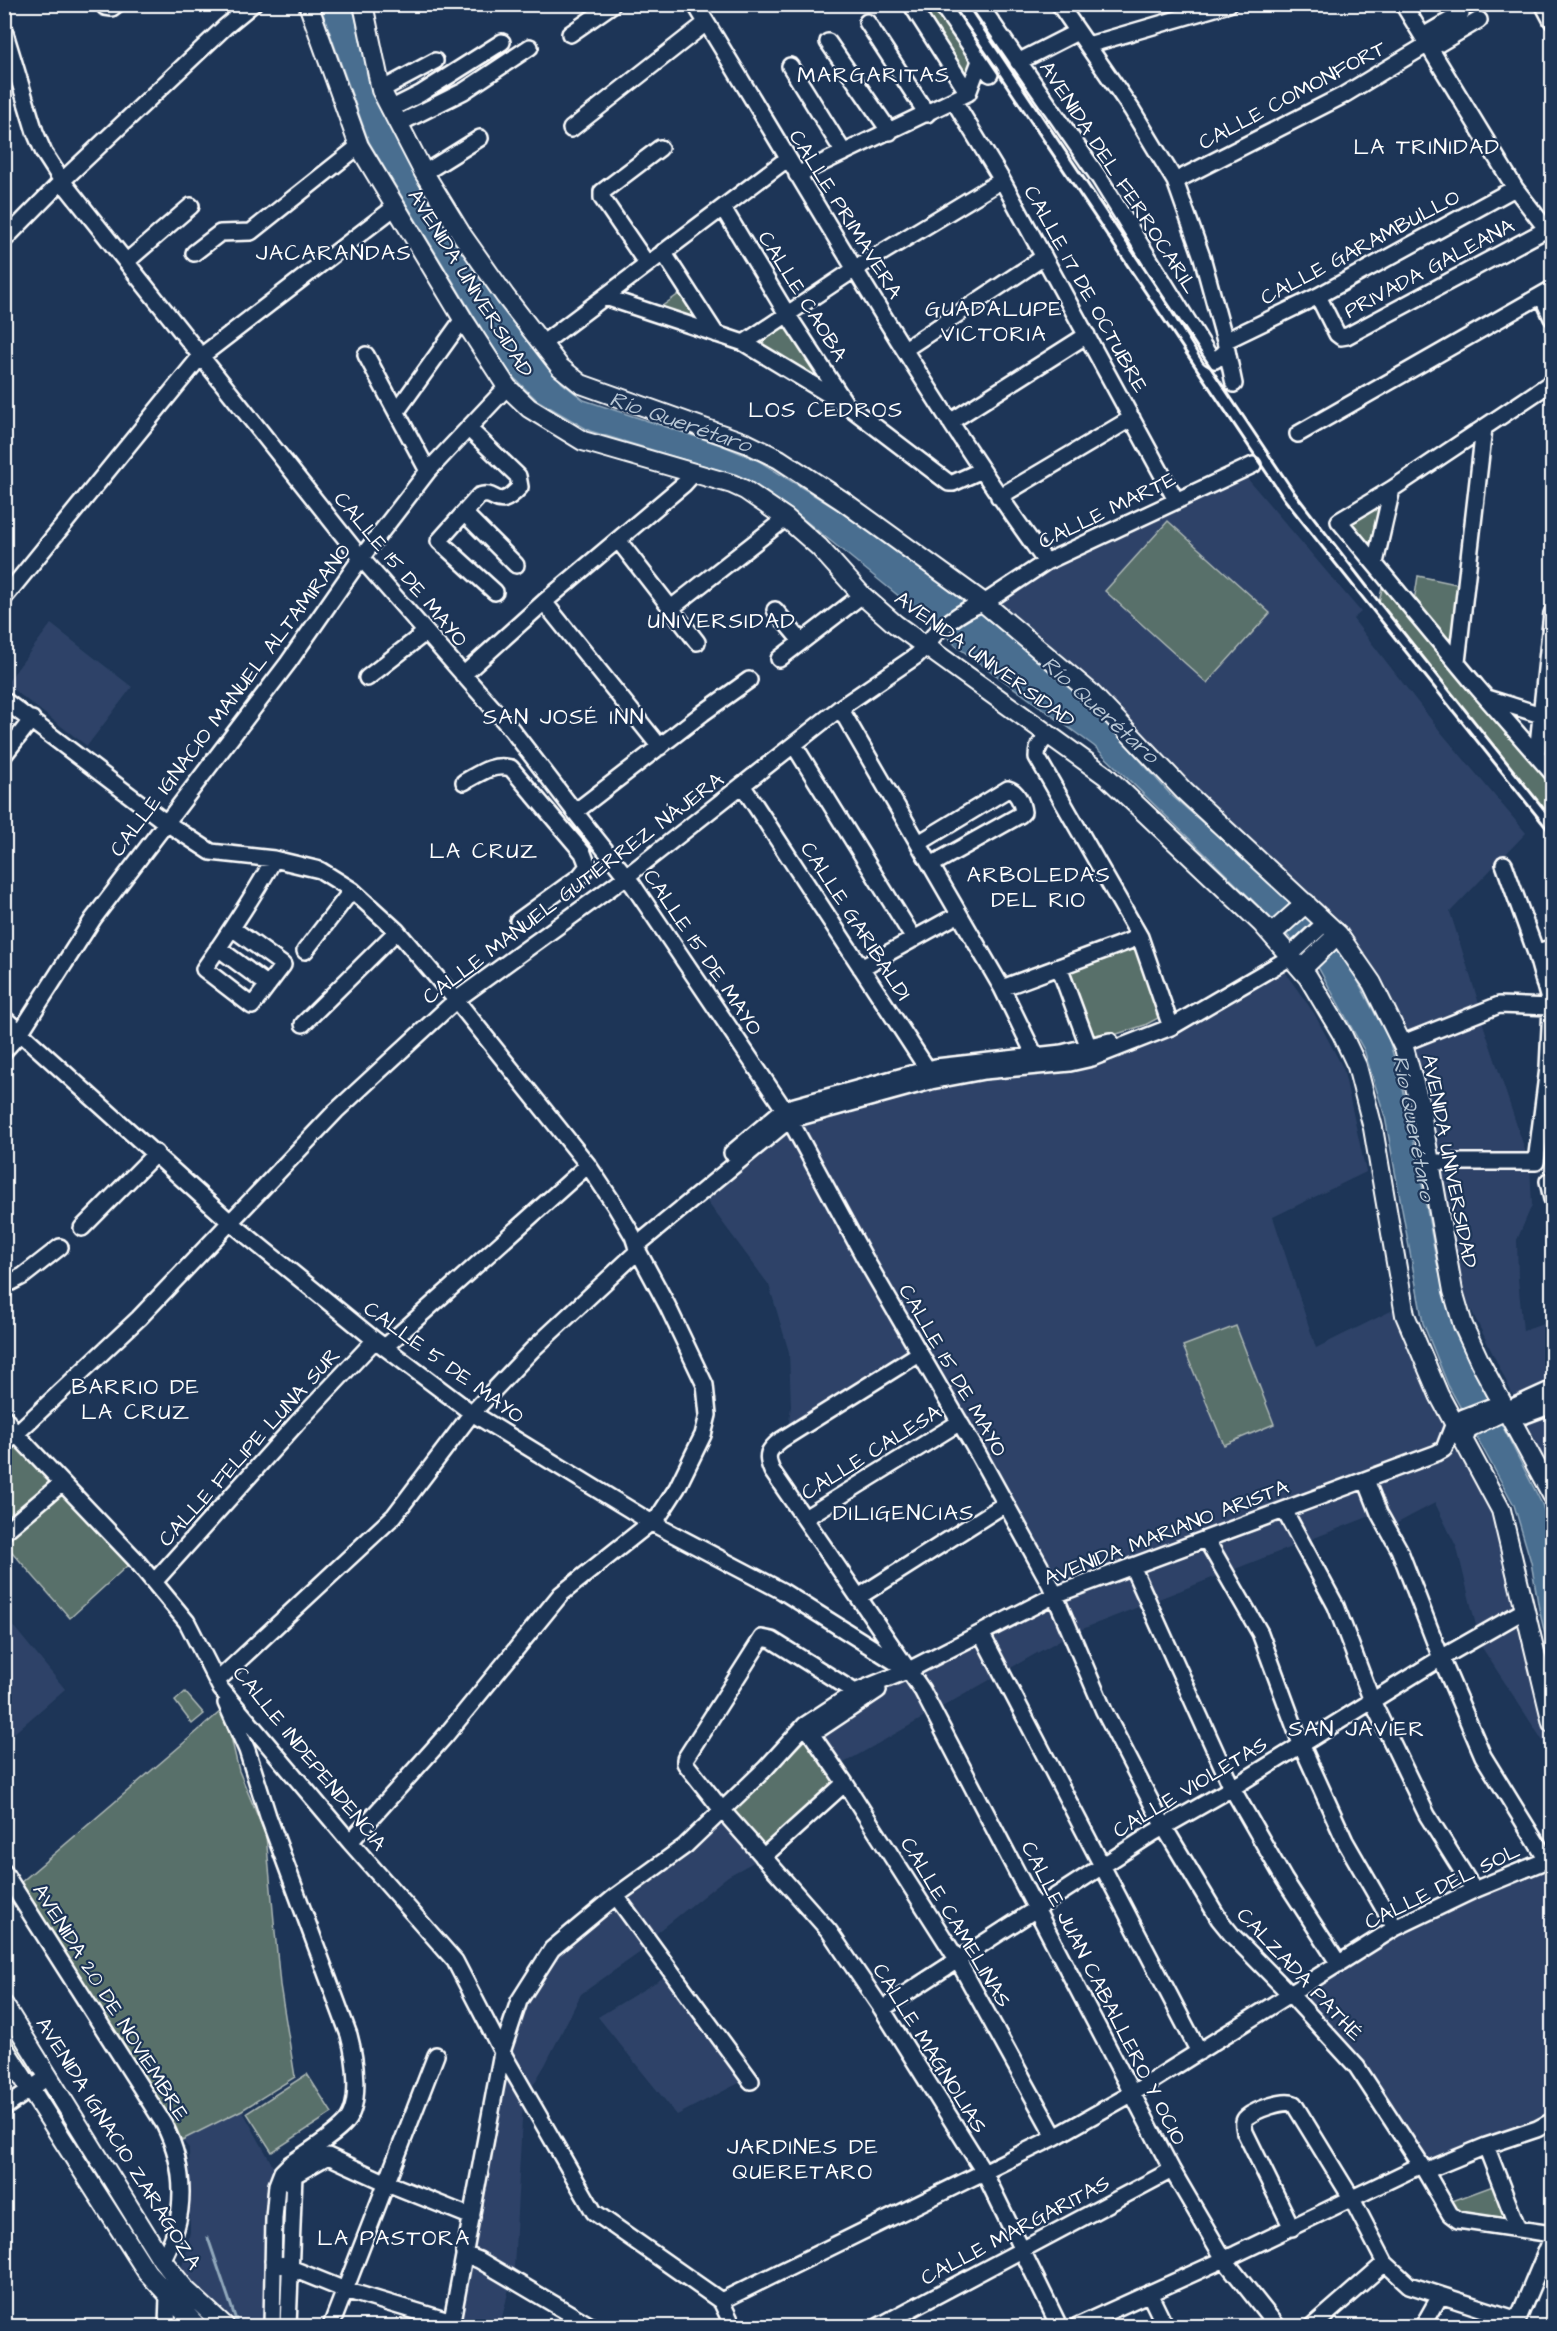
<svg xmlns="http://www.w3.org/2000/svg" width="1557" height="2331" viewBox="0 0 1557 2331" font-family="'Architects Daughter',sans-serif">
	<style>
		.built { fill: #2e4367 }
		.green { fill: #586f6b; stroke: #acb7b5; stroke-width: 1.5 }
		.water { fill: #486e90; stroke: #91a8bc; stroke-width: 1.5 }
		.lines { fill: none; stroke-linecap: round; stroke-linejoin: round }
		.stream { stroke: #91a8bc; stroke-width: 3 }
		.minor-casing { stroke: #fff; stroke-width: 20 }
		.major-casing { stroke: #fff; stroke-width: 22 }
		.minor { stroke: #1d3557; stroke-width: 15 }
		.major { stroke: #1d3557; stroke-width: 18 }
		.rail { stroke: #fff; stroke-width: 3 }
		.labels { text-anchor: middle; stroke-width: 4.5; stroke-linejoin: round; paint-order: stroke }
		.street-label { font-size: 21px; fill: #fff; stroke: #1d3557 }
		.neighbourhood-label { font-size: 22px; letter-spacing: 1.5px; fill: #fff; stroke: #1d3557 }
		.water-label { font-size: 22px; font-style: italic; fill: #b6c5d3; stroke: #1d3557 }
	</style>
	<rect width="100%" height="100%" fill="#1d3557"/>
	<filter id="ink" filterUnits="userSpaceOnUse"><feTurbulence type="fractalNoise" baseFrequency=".0167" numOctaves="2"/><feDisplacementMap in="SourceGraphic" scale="12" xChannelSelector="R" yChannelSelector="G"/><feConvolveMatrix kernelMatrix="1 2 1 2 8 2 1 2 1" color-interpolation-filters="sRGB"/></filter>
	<g filter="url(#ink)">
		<path class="built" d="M 1246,477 L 1361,612 L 1353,619 L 1440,731 L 1526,833 L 1450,912 L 1480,1007 L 1409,1034 L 1378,975 L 1344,928 L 1304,889 L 1187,783 L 1108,696 L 1001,608 L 1000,599 L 1064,563 L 1101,543 Z
			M 51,624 L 132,687 L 87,746 L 6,684 Z
			M 1279,964 L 1314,1013 L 1343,1068 L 1366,1172 L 1273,1217 L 1316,1348 L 1393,1310 L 1399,1330 L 1450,1437 L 1444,1449 L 1458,1452 L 1492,1514 L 1546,1738 L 1552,1755 L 1481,1646 L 1457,1548 L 1435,1503 L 1388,1528 L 1378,1513 L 1072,1633 L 835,1768 L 811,1734 L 909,1670 L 1055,1595 L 920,1354 L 787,1437 L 791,1406 L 789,1352 L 769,1285 L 700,1192 L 789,1120 L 931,1081 L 1092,1058 Z
			M 1482,1021 L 1530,1165 L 1532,1205 L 1517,1240 L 1518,1279 L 1523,1331 L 1552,1321 L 1552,1475 L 1463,1293 L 1415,1046 Z
			M 4,1615 L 65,1689 L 5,1741 L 4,1741 Z
			M 728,1816 L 763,1857 L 728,1876 L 657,1933 L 642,1951 L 581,1994 L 545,2065 L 523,2102 L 514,2268 L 500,2326 L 451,2326 L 502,2052 L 552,1949 L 685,1846 L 703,1842 Z
			M 1552,1858 L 1552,2121 L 1425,2171 L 1357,2067 L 1291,1995 L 1395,1928 Z
			M 666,1976 L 743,2081 L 677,2115 L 598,2017 Z
			M 242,2110 L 273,2166 L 269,2326 L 238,2326 L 180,2272 L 187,2250 L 190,2231 L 189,2148 L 182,2140 Z"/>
		<path class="green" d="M 913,5 L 939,5 L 975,60 L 968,87 Z
			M 679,294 L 706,328 L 658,309 Z
			M 786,318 L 843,401 L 751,343 Z
			M 1391,491 L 1374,563 L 1340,522 Z
			M 1168,521 L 1270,613 L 1207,683 L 1105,591 Z
			M 1385,575 L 1413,608 L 1418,576 L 1461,585 L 1451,655 L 1552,773 L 1552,819 L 1379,602 Z
			M 1137,943 L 1162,1016 L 1145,1025 L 1092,1042 L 1065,970 Z
			M 1236,1326 L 1274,1424 L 1224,1445 L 1183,1346 Z
			M 17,1435 L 62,1483 L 5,1532 L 5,1445 Z
			M 60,1489 L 128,1565 L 70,1618 L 5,1544 L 4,1539 Z
			M 185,1692 L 204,1714 L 192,1724 L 175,1701 Z
			M 221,1711 L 231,1737 L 239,1771 L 266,1836 L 280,1985 L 295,2077 L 242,2110 L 182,2140 L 19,1884 Z
			M 811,1734 L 845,1783 L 763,1857 L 728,1816 Z
			M 5,2011 L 66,2111 L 219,2326 L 203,2326 L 172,2296 L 5,2040 Z
			M 307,2074 L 332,2113 L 272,2152 L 247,2113 Z
			M 1501,2183 L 1518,2229 L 1458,2220 L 1444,2204 Z"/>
		<path class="water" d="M 320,5 L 352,5 L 375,92 L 498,301 L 562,383 L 584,400 L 721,445 L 759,461 L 838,510 L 958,595 L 1072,690 L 1121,739 L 1170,794 L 1293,902 L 1336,948 L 1354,974 L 1389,1040 L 1406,1100 L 1437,1263 L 1454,1331 L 1542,1504 L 1552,1534 L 1552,1664 L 1539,1609 L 1531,1562 L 1514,1505 L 1448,1385 L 1423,1323 L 1385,1117 L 1364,1050 L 1319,969 L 1275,922 L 1094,746 L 956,646 L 942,631 L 791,509 L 741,477 L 590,431 L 537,400 L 507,371 L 369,142 Z"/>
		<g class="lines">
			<path class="stream" d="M 208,2238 L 238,2326"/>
			<g class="minor-casing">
				<path id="minor" d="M 103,4 L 105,7 L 112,8 L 117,4
					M 695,4 C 810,191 917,384 1046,562
					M 911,4 L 968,93
					M 941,4 L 990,74
					M 979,4 L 1100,179 L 1210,357 L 1215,360 L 1227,351
					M 1059,4 L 1132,110 L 1175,181 L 1202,257 L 1225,341 L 1234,384
					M 1403,4 L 1515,188 L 1552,236
					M 1543,4 L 1552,21
					M 867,22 L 927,114
					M 4,30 L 35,132 L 44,153 L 62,181 L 361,558 L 512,730 L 575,812 L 633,885 L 784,1109 L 864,1257 L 977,1452 L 1050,1584 L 1104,1711 L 1164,1827 L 1219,1919 L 1232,1935 L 1291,1995 L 1357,2067 L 1425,2171 L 1450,2214 L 1458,2220 L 1552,2234
					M 570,34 L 613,4
					M 1423,36 L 1461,14
					M 828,42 L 890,132
					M 1088,45 L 1229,4
					M 1430,49 L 1479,20
					M 1018,62 L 1077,32
					M 790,66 L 844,153
					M 381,90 L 435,61
					M 968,93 L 980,61
					M 954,101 L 1002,180 L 1176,500
					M 390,109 L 420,94 L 502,42
					M 398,124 L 464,91 L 530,47
					M 571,129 L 706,23
					M 424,173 L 480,138
					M 797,175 L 968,93
					M 1175,181 L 1342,96 L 1428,44
					M 723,208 L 787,314 L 844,401
					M 4,240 L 62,181 L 225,27 L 253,4
					M 663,252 L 716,334
					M 194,253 L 220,233 L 251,232 L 359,146
					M 126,262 L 191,206
					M 647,264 L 602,198 L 602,192 L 660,148
					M 1318,296 L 1337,334 L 1341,337 L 1347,336 L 1547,229
					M 1542,296 L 1552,318
					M 605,297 L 744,343 L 848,406 L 949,483 L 953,483 L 982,470
					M 1225,341 L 1318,296 L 1515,188
					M 744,343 L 855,269 L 1002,180
					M 542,344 L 787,159
					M 905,349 L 1044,257
					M 366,355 L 428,471
					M 1552,382 L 1392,489 L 1339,521 L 1476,686 L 1552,773
					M 397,411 L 463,319
					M 950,422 L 1087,335
					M 468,428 L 518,476 L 520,487 C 495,514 498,489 479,496 L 439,541 L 495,592
					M 1298,434 L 1552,289
					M 999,497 L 1132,418
					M 465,514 L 516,565
					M 618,540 L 697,642
					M 1375,563 L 1392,489
					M 4,598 L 200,357 L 395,207
					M 544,602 L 660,747
					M 670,609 L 786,518
					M 775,610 L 801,641
					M 779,659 L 862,595
					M 1457,662 L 1484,428
					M 463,675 L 544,602 L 684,484 L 694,473
					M 367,678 L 426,632
					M 1487,698 L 1541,715
					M 4,700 L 165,822 L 211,852 L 274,859 L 320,870 L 352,890 L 397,931 L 456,1000 L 588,1165 L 614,1204 L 633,1236 L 638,1251 L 667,1305 L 705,1385 L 708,1415 L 703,1435 L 677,1488 L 659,1516 L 561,1594 L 446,1735 L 350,1842
					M 840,708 L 1002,988 L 1039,1064
					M 1051,735 C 1042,741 1037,745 1037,757 L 1140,937 L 1171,1027
					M 794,745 L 914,939
					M 1537,754 L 1552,613
					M 4,755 L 32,719
					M 464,782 C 480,773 493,763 511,768 L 583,853 L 588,866 L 580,876 L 518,921
					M 742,785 L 928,1070 L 930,1078
					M 575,812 L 703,713 L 749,680
					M 919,843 L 1008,789 C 1017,791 1022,803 1023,812 L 1020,815 L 931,865
					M 232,928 L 283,965 L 252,1006 L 204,969 C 229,933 253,897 274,859
					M 218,948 L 268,985
					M 305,951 L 352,890
					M 1536,953 L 1552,947
					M 1059,967 L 1089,1048
					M 861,968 L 959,914
					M 1002,988 L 1140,937
					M 4,1018 L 229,1221 L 375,1340 L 472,1413 L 652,1523 L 782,1591 L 903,1667
					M 303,1024 L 397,931
					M 1403,1043 L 1499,1005 L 1552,1007
					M 4,1051 L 20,1033 L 93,919 L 288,663 L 361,558 L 428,471 L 507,387
					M 732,1153 L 784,1109 L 936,1067 L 1062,1053 L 1110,1041
					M 1430,1162 L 1536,1162 L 1548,1068 L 1551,1007 L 1536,953 L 1504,864
					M 1548,1181 L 1552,1199
					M 82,1228 L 156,1153
					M 636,1246 L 789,1120 L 931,1081 L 984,1071 L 1070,1063 L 1092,1058 L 1171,1027 L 1284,961 L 1326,922
					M 4,1286 L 23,1276 L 60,1247
					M 386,1346 L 588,1165
					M 920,1353 L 781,1440 C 768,1450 765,1455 772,1471 L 922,1690 L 1172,2170 L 1224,2259 L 1277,2326
					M 1506,1410 L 1552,1389
					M 4,1417 L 17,1435 L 134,1558 L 187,1622 L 221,1689 L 350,1842 L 455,1961 L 502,2052 L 594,2212 L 721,2301 L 733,2326
					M 4,1445 L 139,1318 L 336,1111 L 456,1000 L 627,876 L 840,708 L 916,656 C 924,649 928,642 935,634 C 947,622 968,607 984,603 L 1046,562 L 1253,465
					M 1366,1480 L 1379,1513 L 1399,1549 L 1441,1658 L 1483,1756 L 1547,1860
					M 1284,1510 L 1336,1606 L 1372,1701 L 1427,1815 L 1474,1890
					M 805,1518 L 960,1422
					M 4,1532 L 62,1483
					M 1206,1539 L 1260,1633 L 1301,1744 L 1345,1841 L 1395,1928
					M 1132,1566 L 1232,1788 L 1284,1879 L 1339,1964
					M 154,1582 L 296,1424 L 375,1340
					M 860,1596 L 1005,1504
					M 981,1633 L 1199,2052
					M 217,1681 L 394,1516 L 472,1413 L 533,1349 L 638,1251
					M 855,1692 L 772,1640 L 762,1638 L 685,1759 L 685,1763 L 722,1810 L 829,1931 L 882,2009 L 984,2172 L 1059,2326
					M 226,1703 L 247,1750 L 268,1816 L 349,2035 C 355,2057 362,2103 346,2122 C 333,2137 307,2152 290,2164 L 282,2172 L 277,2185 L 274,2218 L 272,2326
					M 805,1725 L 845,1783 L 957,1959 L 1055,2137
					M 821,1728 L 878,1690
					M 763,1857 L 845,1783
					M 4,1872 L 164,2124 C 186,2168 188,2217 162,2260
					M 616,1896 L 751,2081
					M 882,2009 L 1153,1833 L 1232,1788 L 1441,1658 L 1525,1610
					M 4,2108 L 49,2076
					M 1486,2146 L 1518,2229
					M 1425,2171 L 1486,2146 L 1537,2129 L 1552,2121
					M 277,2185 L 328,2156 L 387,2183 L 472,2217
					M 1292,2228 L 1245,2132 C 1244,2126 1242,2121 1247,2117 C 1256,2110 1284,2099 1294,2104 L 1352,2199 L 1385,2263 L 1409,2285 L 1518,2320
					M 464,2254 L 479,2260 L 591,2326
					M 273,2261 L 345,2290 L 452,2322
					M 1149,2293 L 1165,2326
					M 721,2301 L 1055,2137 L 1133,2093 L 1395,1928 L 1474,1890 L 1552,1858
					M 167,2326 L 168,2297
					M 288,2326 L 294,2175
					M 331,2326 L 436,2055
					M 451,2326 L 502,2052 L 519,2001 L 552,1949 L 616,1896 L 685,1846 L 765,1769 L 805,1725 L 855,1692 L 909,1670 L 1055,1595 L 1437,1453 L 1444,1449 L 1454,1423 L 1464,1417 L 1495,1405 L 1525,1415 L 1552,1405
					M 879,2326 L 1172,2170
					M 1077,2326 L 1236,2254 L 1421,2165
					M 1313,2326 L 1385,2263
					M 1423,2326 L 1440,2296
					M 1515,2326 L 1552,2238"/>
			</g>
			<g class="major-casing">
				<path id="major" d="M 308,4 L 359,146 L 463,319 L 507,387 L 529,408 L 583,441 L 732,484 L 745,490 L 786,518 L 819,547 L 862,595 L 895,624 L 1106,776 L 1262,924 L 1308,977 L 1342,1034 L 1357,1066 L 1373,1128 L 1405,1315 L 1439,1395 L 1501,1510 L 1552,1723
					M 363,4 L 381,90 L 424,173 L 462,235 L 505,296 L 560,367 L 581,384 L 746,443 L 779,459 L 843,501 L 984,603 L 1090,692 L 1184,791 L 1338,934 L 1372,983 L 1404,1048 L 1419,1101 L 1453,1291 L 1463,1325 L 1480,1362 L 1552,1495
					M 1270,933 L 1276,930 L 1306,903
					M 1303,971 L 1307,964 L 1338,934
					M 1463,1440 L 1468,1428 L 1506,1410
					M 4,2005 L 162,2260 L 186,2290 L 225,2326
					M 4,2048 L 147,2272 L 197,2326"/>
			</g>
			<use href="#minor" class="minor"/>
			<use href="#major" class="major"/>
			<path class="rail" d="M 952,4 L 1284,499 L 1552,835
				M 967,4 L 1294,492 L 1379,602 L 1552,819"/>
		</g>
	</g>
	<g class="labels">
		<g class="street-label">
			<text transform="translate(1292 95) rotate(-28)" y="7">CALLE COMONFORT</text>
			<text transform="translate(1119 177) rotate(57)" y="7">AVENIDA DEL FERROCARIL</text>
			<text transform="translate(846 214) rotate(58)" y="7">CALLE PRIMAVERA</text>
			<text transform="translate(1360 247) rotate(-28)" y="7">CALLE GARAMBULLO</text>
			<text transform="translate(1429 268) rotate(-28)" y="7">PRIVADA GALEANA</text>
			<text transform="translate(471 283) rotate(58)" y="7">AVENIDA UNIVERSIDAD</text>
			<text transform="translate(1086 289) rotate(61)" y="7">CALLE 17 DE OCTUBRE</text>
			<text transform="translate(803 296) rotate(58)" y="7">CALLE CAOBA</text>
			<text transform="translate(1107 510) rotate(-26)" y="7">CALLE MARTE</text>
			<text transform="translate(401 569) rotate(50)" y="7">CALLE 15 DE MAYO</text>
			<text transform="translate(985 659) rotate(36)" y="7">AVENIDA UNIVERSIDAD</text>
			<text transform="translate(230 700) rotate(-53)" y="7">CALLE IGNACIO MANUEL ALTAMIRANO</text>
			<text transform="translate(573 888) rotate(-37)" y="7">CALLE MANUEL GUTIÉRREZ NÁJERA</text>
			<text transform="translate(856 921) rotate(57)" y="7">CALLE GARIBALDI</text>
			<text transform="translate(703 952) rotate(56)" y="7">CALLE 15 DE MAYO</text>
			<text transform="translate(1450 1161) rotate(79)" y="7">AVENIDA UNIVERSIDAD</text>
			<text transform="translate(444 1362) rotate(36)" y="7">CALLE 5 DE MAYO</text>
			<text transform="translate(953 1370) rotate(60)" y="7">CALLE 15 DE MAYO</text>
			<text transform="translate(249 1447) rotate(-48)" y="7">CALLE FELIPE LUNA SUR</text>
			<text transform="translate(871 1452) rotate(-32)" y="7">CALLE CALESA</text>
			<text transform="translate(1166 1532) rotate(-21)" y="7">AVENIDA MARIANO ARISTA</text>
			<text transform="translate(310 1758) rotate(51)" y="7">CALLE INDEPENDENCIA</text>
			<text transform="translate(1190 1787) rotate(-31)" y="7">CALLE VIOLETAS</text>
			<text transform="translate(1442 1886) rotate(-26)" y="7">CALLE DEL SOL</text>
			<text transform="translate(956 1922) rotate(59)" y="7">CALLE CAMELINAS</text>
			<text transform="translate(1300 1974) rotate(47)" y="7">CALZADA PATHÉ</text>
			<text transform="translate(1104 1993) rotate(63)" y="7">CALLE JUAN CABALLERO Y OCIO</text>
			<text transform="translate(111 2002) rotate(58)" y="7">AVENIDA 20 DE NOVIEMBRE</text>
			<text transform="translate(930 2048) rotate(58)" y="7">CALLE MAGNOLIAS</text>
			<text transform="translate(119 2143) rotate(58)" y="7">AVENIDA IGNACIO ZARAGOZA</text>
			<text transform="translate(1015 2230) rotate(-28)" y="7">CALLE MARGARITAS</text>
		</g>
		<g class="neighbourhood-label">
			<text x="874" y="82">MARGARITAS</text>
			<text x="1427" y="154">LA TRINIDAD</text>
			<text x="334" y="260">JACARANDAS</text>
			<text x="994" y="316">GUADALUPE<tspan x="994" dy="25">VICTORIA</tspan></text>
			<text x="826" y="417">LOS CEDROS</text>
			<text x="722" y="628">UNIVERSIDAD</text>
			<text x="564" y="724">SAN JOSÉ INN</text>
			<text x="484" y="858">LA CRUZ</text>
			<text x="1039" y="882">ARBOLEDAS<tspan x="1039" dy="25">DEL RIO</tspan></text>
			<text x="136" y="1394">BARRIO DE<tspan x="136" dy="25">LA CRUZ</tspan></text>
			<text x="904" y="1520">DILIGENCIAS</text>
			<text x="1357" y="1736">SAN JAVIER</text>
			<text x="803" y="2154">JARDINES DE<tspan x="803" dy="25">QUERETARO</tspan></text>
			<text x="394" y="2245">LA PASTORA</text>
		</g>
		<g class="water-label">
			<text transform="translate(681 421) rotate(19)" y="8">Río Querétaro</text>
			<text transform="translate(1101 709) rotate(42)" y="8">Río Querétaro</text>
			<text transform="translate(1415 1128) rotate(79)" y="8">Río Querétaro</text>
		</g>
	</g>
	<rect width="1557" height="2331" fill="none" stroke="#1d3557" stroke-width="24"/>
	<rect x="12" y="12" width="1533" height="2307" fill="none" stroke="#fff" stroke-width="2" filter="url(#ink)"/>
</svg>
